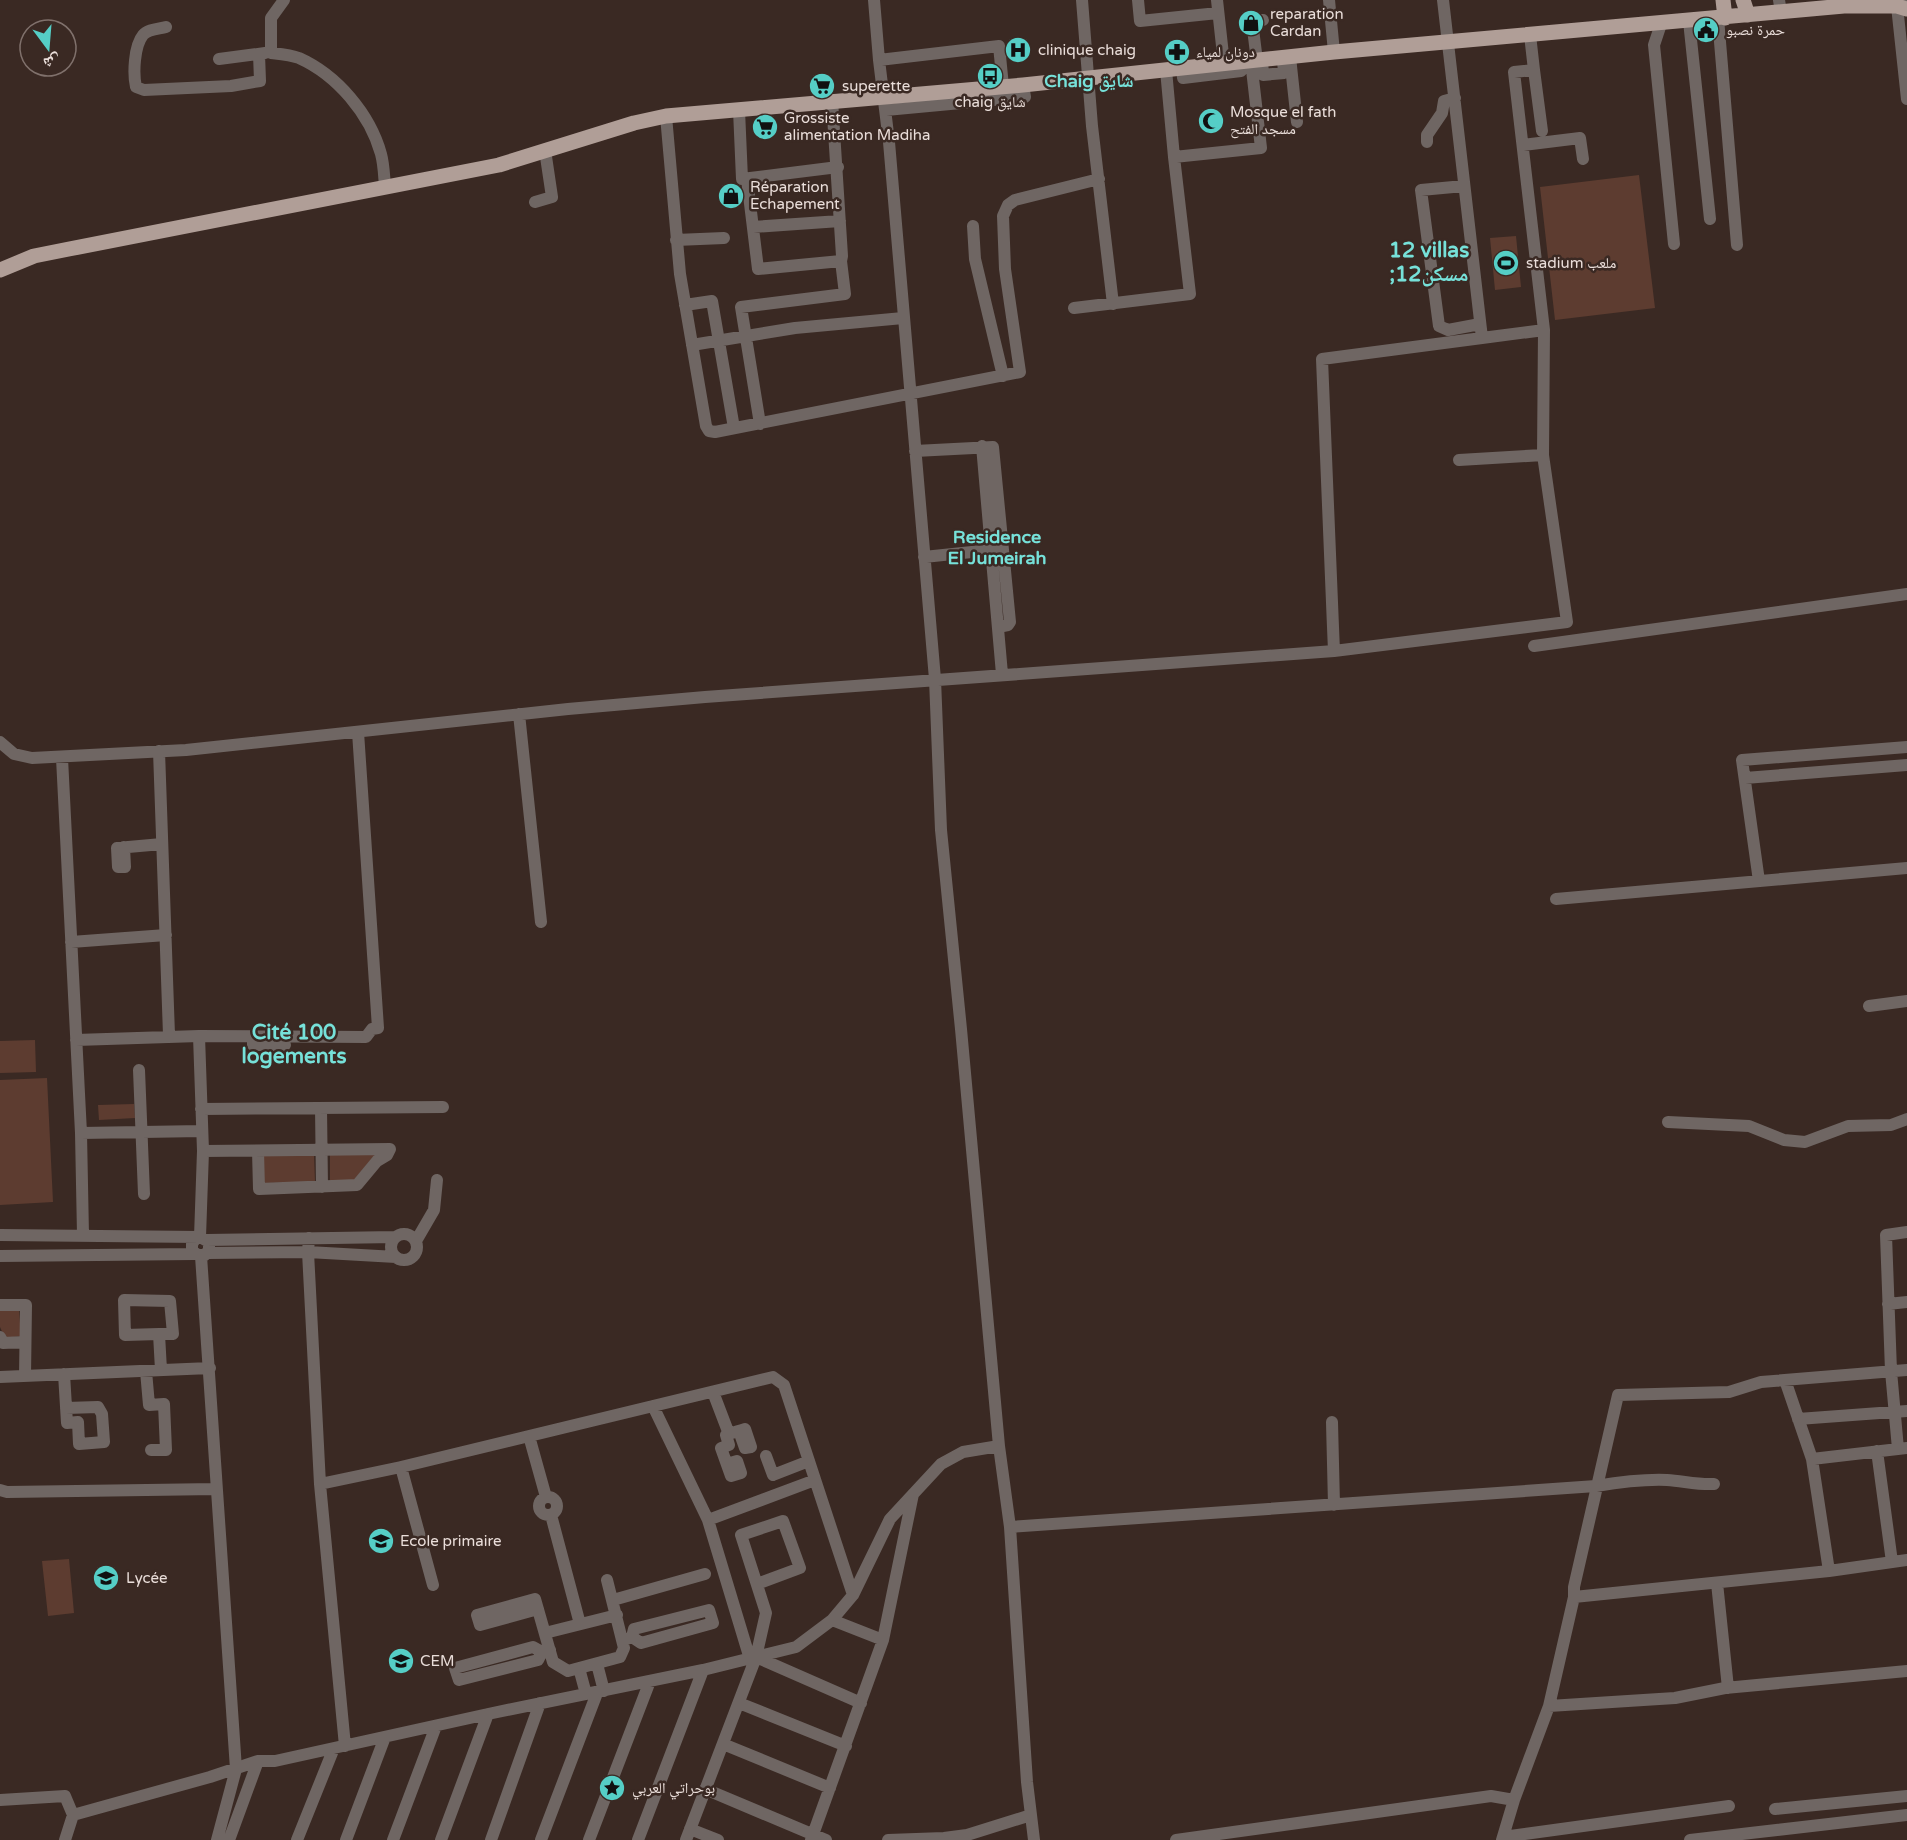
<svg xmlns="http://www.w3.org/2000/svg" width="1907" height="1840" viewBox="0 0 1907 1840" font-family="'Varela Round','Noto Naskh Arabic',sans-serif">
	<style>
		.green { fill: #5d3c30 }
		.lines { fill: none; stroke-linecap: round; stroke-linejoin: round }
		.minor { stroke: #6f6663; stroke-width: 12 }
		.major { stroke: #b09e97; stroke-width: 15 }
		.labels { text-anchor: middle; stroke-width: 5; stroke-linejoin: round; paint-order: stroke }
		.poi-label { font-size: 15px; fill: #eadeda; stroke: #3a2923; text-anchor: start }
		.quarter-label { font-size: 18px; font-weight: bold; fill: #76e1d9; stroke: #3a2923 }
		.district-label { font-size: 21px; font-weight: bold; fill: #76e1d9; stroke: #3a2923 }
	</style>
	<rect width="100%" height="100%" fill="#3a2923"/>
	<path class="green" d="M 1639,175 L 1655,308 L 1555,320 L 1540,187 Z
		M 1516,236 L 1521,287 L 1495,290 L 1490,238 Z
		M 35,1040 L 36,1072 L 0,1073 L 0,1041 Z
		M 47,1078 L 53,1202 L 0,1205 L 0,1080 Z
		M 134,1104 L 135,1118 L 99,1120 L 98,1105 Z
		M 314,1154 L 315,1182 L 264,1183 L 263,1155 Z
		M 374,1154 L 375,1155 L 353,1181 L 330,1181 L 330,1155 Z
		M 0,1310 L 19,1310 L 21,1336 L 5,1338 L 0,1327 Z
		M 69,1559 L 74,1613 L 48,1616 L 42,1561 Z"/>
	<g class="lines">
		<path class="minor" d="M 284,0 L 271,18 L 271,53 C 280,54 291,55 299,58 C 337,75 370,114 381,154 C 384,165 384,176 385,187
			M 874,0 L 879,60 L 889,142 L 935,679 L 941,830 L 961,1029 L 999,1446 L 1010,1527 L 1027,1782 L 1034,1840
			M 1082,0 L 1092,126 L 1113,304
			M 1138,0 L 1140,21 L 1218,13
			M 1217,0 L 1224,64
			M 1329,0 L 1334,52
			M 1779,0 L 1781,12
			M 1906,5 L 1897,6 L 1907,99
			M 1718,18 L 1737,245
			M 1689,21 L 1710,219
			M 1661,24 L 1654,45 L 1674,244
			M 166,27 C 159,29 148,29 143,35 C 134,46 133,74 136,87 L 144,90 L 231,86 L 260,81 L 259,54
			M 1530,35 L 1534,70 L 1514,72 L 1544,330
			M 1290,57 L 1297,122
			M 219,59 L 265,53
			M 879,60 L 999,46 L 1003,86
			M 1262,60 L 1263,75 L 1284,73 L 1283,60
			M 1257,61 L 1252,21 L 1263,20
			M 1182,68 L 1183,78 L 1241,71 L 1240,62
			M 1534,70 L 1542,131
			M 739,110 L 742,179 L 838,167
			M 886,110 L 1025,97 L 1023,85
			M 666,116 L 680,274 L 706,426 L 709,431 L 715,432 L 1020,372 L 1005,269 L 1003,216 L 1008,205 L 1015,200 L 1099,179
			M 1427,142 L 1427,135 L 1442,113 L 1444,101 L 1455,98
			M 1523,145 L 1580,138 L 1583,159
			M 1174,157 L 1261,148 L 1251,61
			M 747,179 L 758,269 L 841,261 L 842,256 L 832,100
			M 1464,186 L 1421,190 L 1439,326 L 1448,330 L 1480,324
			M 535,202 L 552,197 L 545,150
			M 973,226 L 975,259 L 1003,376
			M 753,227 L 840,221
			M 676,240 L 724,238
			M 685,305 L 712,301 L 734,428
			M 1074,308 L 1190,294 L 1174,157 L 1166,70
			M 692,345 L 795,328 L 903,318
			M 760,424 L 741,307 L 845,294 L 841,261
			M 982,446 L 1002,674
			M 915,451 L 993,447 L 1010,622 L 1008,625 L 998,627
			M 1459,460 L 1543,455
			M 924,557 L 991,550
			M 1534,646 L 1907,594
			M 1334,651 L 1322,359 L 1482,338
			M 519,714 L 541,922
			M 0,742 L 14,754 L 32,758 L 186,750 L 568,709 L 705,697 L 1334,651 L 1567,622 L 1543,455 L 1544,330 L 1482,338 L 1443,0
			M 159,751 L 169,1035
			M 62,758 L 81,1133 L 83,1235
			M 1745,778 L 1907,765
			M 124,847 L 125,867 L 118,867 L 117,848 L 162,844
			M 1759,881 L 1742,760 L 1907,747
			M 1556,899 L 1907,868
			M 71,942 L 166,935
			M 1869,1006 L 1907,1001
			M 199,1036 L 366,1037 L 372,1029 L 378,1028 L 358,732
			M 253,1036 L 253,1045 L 285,1045
			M 76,1040 L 199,1036 L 203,1151 L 200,1237
			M 139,1070 L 144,1194
			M 321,1108 L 322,1187
			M 201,1109 L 443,1107
			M 1668,1122 L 1749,1126 L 1784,1140 L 1805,1142 L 1848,1126 L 1891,1125 L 1907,1119
			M 81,1133 L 202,1131
			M 203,1151 L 390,1149 L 387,1155 L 377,1161 L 357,1185 L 259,1189 L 258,1151
			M391 1247a13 13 0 1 1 26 0a13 13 0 1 1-26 0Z
			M 0,1235 L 200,1237 L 209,1242 L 209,1250 L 205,1255 L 198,1255 L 192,1251 L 192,1244 L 196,1238
			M 309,1238 L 308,1252 L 320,1484
			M 207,1240 L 395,1237
			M 416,1241 L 434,1210 L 437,1180
			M 208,1253 L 308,1252 L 396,1257
			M 0,1256 L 194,1254
			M 201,1256 L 236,1769 L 217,1840
			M 1888,1304 L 1907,1302
			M 0,1305 L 26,1305 L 25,1376
			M 159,1334 L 125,1335 L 124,1300 L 170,1301 L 173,1334 L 159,1334 L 161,1370
			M 0,1337 L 3,1343 L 25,1342
			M 146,1371 L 149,1405 L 164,1404 L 166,1450 L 151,1450
			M 64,1374 L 67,1423 L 78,1422 L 79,1444 L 104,1442 L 102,1414 L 98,1407 L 66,1408
			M 0,1377 L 210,1368
			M 1785,1380 L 1812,1459 L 1829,1571
			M 713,1392 L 729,1434
			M 653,1406 L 708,1520 L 750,1659
			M 1798,1419 L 1907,1411
			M 1332,1422 L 1334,1505
			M 529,1436 L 546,1497
			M 1898,1449 L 1891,1371 L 1886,1235 L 1907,1232
			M 1877,1451 L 1892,1562
			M 766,1456 L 773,1475 L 809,1461
			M 1812,1459 L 1907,1448
			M 727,1464 L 737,1461 L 741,1473 L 731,1476 L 721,1448 L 729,1445 L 726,1435 C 732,1433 738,1431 745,1429 L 751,1447 L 745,1448 L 739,1431
			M 401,1467 L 433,1585
			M 0,1490 L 7,1492 L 216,1489
			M539 1506a9 9 0 1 1 18 0a9 9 0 1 1-18 0Z
			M 551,1515 L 580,1624
			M 708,1520 L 815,1480
			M 1010,1527 L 1596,1486 C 1620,1482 1642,1479 1667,1480 C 1683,1481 1698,1485 1714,1484
			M 1717,1583 L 1728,1688
			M 1574,1597 L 1829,1571 L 1907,1560
			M 613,1600 L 705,1574
			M 538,1609 L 480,1625 L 477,1615 L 535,1599 L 553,1662 L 568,1671 L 620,1657 L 624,1648 L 607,1580
			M 832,1620 L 883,1640
			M 545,1633 L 617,1615
			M 623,1640 L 632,1637 L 641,1643 L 713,1623 L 709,1610 L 634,1629 L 632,1637
			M 542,1652 L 533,1647 L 455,1668 L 459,1680 L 538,1660 L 542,1652 L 550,1650
			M 756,1657 L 861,1703
			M 597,1664 L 604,1691
			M 579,1668 L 586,1694
			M 739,1703 L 846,1746
			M 1549,1706 L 1675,1698 L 1725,1688 L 1907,1671
			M 723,1744 L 830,1788
			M 345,1746 L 320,1484 L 401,1467 L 773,1377 L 784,1385 L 853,1595
			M 705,1789 L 826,1840
			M 0,1800 L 65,1796 L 73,1815
			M 1514,1800 L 1549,1706 L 1574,1597 L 1574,1587 L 1618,1395 L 1729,1392 L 1761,1382 L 1907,1370
			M 1775,1809 L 1907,1796
			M 690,1829 L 718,1840
			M 1503,1837 L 1729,1806
			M 65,1840 L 73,1815 L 210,1777 L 258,1761 L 275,1761 L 488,1714 L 703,1670 L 796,1647 L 832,1620 L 853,1595 L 890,1519 L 941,1464 L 963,1452 L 999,1446
			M 229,1840 L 258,1761
			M 297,1840 L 334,1748
			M 346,1840 L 385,1737
			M 393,1840 L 436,1726
			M 441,1840 L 488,1714
			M 491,1840 L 540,1703
			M 541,1840 L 597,1693
			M 589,1840 L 650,1681
			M 638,1840 L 703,1670
			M 686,1840 L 756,1657 L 766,1613 L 741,1535 L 783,1521 L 800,1568 L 757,1584
			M 811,1840 L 883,1640 L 913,1494
			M 888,1840 L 944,1838 L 967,1835 L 1031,1815
			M 1176,1840 L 1491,1796 L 1514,1800 L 1502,1840
			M 1690,1840 L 1907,1815"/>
		<path class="major" d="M 1723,0 L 1725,18
			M 1743,0 L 1748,15
			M 0,270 L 34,256 L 69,249 L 499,165 L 634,123 L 666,116 L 1023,85 L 1334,52 L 1844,6 L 1897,6 L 1907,9"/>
	</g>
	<defs>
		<g id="shop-disc" transform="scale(1.35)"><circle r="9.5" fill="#55cec6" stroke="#3a2923"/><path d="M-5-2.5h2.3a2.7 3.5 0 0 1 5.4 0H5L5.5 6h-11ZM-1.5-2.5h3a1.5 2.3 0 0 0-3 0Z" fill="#111"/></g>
		<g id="civic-disc" transform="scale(1.35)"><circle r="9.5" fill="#55cec6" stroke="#3a2923"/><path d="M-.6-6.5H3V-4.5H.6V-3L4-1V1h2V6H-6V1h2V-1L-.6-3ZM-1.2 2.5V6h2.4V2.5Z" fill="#111"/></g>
		<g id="hospital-disc" transform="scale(1.35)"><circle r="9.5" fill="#55cec6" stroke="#3a2923"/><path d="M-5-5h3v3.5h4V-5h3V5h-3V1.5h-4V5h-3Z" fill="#111"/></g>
		<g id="pharmacy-disc" transform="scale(1.35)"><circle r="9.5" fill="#55cec6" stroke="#3a2923"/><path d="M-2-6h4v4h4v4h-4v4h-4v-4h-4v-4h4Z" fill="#111"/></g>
		<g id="bus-disc" transform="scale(1.35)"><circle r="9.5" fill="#55cec6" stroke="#3a2923"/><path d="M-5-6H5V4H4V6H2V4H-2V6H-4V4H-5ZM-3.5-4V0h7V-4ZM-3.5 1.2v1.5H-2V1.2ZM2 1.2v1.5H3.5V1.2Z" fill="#111"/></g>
		<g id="supermarket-disc" transform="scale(1.35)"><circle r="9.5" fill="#55cec6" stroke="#3a2923"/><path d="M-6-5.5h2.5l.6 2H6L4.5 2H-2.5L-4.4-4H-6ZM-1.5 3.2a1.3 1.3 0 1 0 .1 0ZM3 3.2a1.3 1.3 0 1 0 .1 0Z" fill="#111"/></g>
		<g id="mosque-disc" transform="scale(1.35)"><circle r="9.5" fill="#55cec6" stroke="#3a2923"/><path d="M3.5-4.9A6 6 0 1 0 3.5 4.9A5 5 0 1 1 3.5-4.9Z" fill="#111"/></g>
		<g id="stadium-disc" transform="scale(1.35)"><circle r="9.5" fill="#55cec6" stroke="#3a2923"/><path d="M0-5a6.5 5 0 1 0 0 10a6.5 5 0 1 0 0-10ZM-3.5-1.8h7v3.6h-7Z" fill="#111"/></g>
		<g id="school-disc" transform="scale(1.35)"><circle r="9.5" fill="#55cec6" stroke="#3a2923"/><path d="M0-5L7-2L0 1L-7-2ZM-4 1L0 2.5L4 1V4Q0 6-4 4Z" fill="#111"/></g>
		<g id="sight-disc" transform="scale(1.35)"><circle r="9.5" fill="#55cec6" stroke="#3a2923"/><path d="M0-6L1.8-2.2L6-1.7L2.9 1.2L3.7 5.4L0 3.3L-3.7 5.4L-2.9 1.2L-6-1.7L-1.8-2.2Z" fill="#111"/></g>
	</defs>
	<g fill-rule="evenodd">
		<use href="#shop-disc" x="1251" y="23"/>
		<use href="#civic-disc" x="1706" y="30"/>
		<use href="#hospital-disc" x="1018" y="50"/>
		<use href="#pharmacy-disc" x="1177" y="52"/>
		<use href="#bus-disc" x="990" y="76"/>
		<use href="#supermarket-disc" x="822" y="86"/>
		<use href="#mosque-disc" x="1211" y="121"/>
		<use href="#supermarket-disc" x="765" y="127"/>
		<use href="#shop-disc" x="731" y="196"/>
		<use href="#stadium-disc" x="1506" y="263"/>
		<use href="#school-disc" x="381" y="1541"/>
		<use href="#school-disc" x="106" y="1578"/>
		<use href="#school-disc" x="401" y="1661"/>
		<use href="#sight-disc" x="612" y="1788"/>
	</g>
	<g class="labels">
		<g class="poi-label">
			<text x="1270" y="19">reparation<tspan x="1270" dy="17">Cardan</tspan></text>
			<text x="1726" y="35">حمرة نصبو</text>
			<text x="1038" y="55">clinique chaig</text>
			<text x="1196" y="57">دونان لمياء</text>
			<text x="842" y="91">superette</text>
			<text x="990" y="107" text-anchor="middle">chaig شايق</text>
			<text x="1230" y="117">Mosque el fath<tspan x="1230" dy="17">مسجد الفتح</tspan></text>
			<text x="784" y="123">Grossiste<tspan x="784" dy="17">alimentation Madiha</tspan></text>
			<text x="750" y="192">Réparation<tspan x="750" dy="17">Echapement</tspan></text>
			<text x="1526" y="268">stadium ملعب</text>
			<text x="400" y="1546">Ecole primaire</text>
			<text x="126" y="1583">Lycée</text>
			<text x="420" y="1666">CEM</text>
			<text x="632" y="1793">بوحراتي العربي</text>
		</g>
		<g class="quarter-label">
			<text x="1089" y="87">Chaig شايق</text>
			<text x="997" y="543">Residence<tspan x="997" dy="21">El Jumeirah</tspan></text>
		</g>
		<g class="district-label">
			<text x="1429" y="257">12 villas<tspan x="1429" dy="24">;12مسكن</tspan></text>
			<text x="294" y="1039">Cité 100<tspan x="294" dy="24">logements</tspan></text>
		</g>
	</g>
	<g transform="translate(48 48) rotate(164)"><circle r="28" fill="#3a2923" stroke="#80716c" stroke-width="1.5"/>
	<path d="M0-4.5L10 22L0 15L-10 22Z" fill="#55cec6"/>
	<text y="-9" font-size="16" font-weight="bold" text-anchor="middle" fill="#eadeda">ش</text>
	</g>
</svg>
